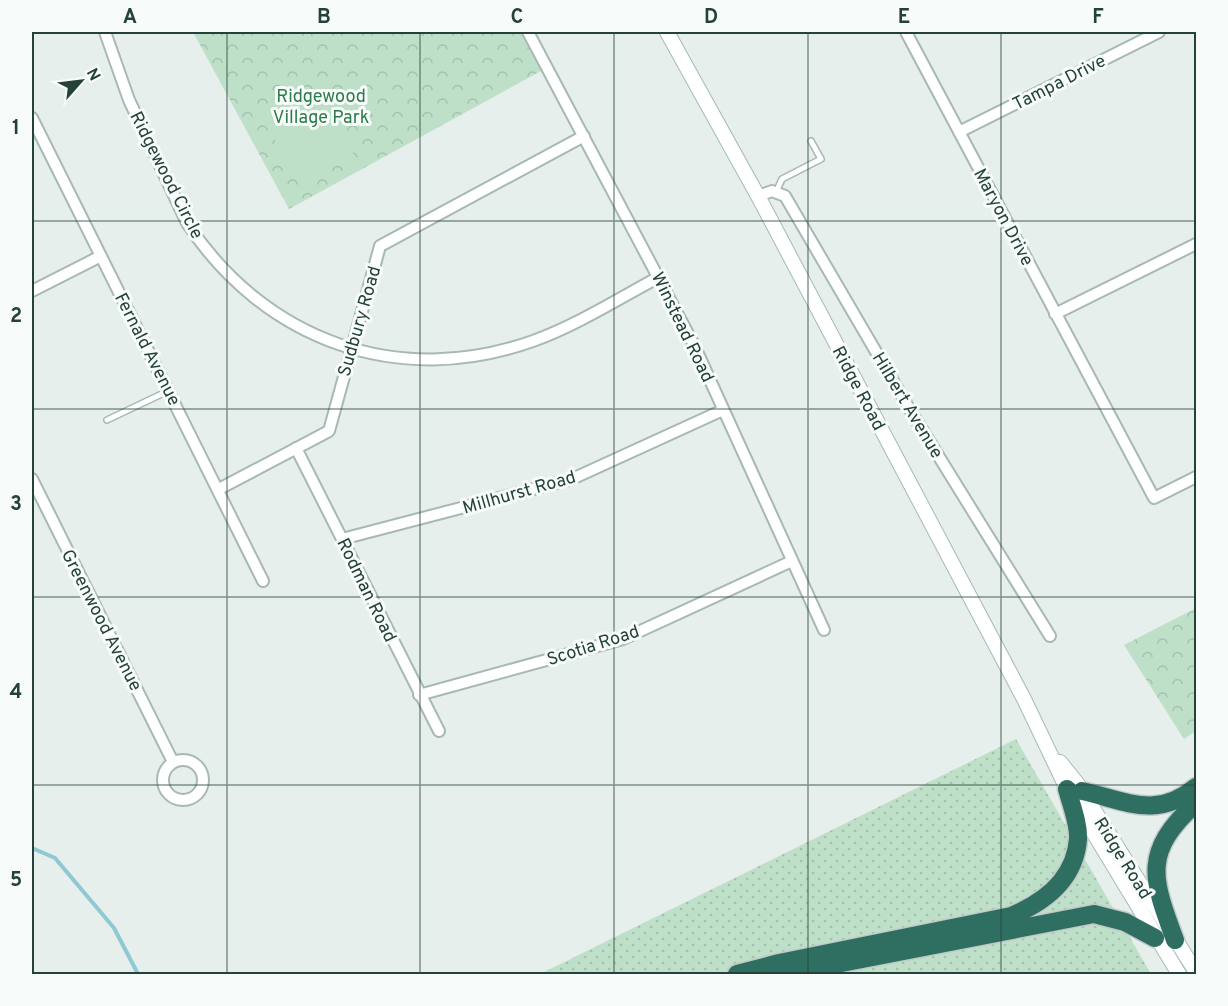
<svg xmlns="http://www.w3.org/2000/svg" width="1228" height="1006" viewBox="0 0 1228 1006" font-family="Overpass,sans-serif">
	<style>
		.grass { fill: url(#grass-dots) }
		.forest { fill: url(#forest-crowns) }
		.garden { fill: #bfe0c8 }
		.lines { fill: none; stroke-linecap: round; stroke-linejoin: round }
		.stream { stroke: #8ec9d4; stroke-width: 4 }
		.lane-casing { stroke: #a8b8b2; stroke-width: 8 }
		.street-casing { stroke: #a8b8b2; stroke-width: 14 }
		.secondary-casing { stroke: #a4bbb3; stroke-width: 16 }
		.highway-casing { stroke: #c2cac8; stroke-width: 21 }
		.lane { stroke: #fff; stroke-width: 5 }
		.street { stroke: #fff; stroke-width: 10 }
		.secondary { stroke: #fff; stroke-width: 14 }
		.highway { stroke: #2f6f62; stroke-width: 18 }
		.grid { fill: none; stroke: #24423a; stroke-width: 1.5; stroke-opacity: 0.55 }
		.labels { text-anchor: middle; stroke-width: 6; stroke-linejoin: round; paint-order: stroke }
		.street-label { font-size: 18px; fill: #24423a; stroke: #f7fbf9 }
		.park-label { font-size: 18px; fill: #2d7a4b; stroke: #f7fbf9 }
		.neatline { fill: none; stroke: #24423a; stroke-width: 2 }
		.grid-label { font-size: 20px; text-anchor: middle; font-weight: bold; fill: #24423a }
	</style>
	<defs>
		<pattern id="grass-dots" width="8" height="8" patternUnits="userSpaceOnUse" patternTransform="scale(1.5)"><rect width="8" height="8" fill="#bfe0c8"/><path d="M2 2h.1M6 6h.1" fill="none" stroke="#a4c1ad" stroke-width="1.8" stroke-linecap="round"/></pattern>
		<pattern id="forest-crowns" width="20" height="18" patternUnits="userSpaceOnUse" patternTransform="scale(1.5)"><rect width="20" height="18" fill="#bfe0c8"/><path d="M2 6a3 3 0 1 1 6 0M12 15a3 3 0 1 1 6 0" fill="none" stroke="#a4c1ad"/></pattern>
	</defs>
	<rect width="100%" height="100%" fill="#e6efeb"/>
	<path class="grass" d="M 1016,739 L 1151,974 L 540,974 Z"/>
	<path class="forest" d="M 193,32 L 520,32 L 541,71 L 289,209 Z
		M 1196,608 L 1196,731 L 1184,739 L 1124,645 Z"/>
	<path class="garden" d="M 304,92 L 332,108 L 355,157 L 308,179 L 291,173 L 264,118 Z"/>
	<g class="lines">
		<path class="stream" d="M 32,848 L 55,858 L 114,928 L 138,974"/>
		<g class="lane-casing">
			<path id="lane" d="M 776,192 L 782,179 L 821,159 L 811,141
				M 107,420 L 168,391"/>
		</g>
		<g class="street-casing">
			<path id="street" d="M 105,32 L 129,100 L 187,223 C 265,341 399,389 533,341 C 577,325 618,299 659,277
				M 528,32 L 694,345 L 824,630
				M 906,32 L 1154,498 L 1196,477
				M 32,118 L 263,581
				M 959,132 L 1159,32
				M 758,196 L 772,191 L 785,196 L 910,410 L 1050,636
				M 32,291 L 101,256
				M 1055,314 L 1196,244
				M 296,448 L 439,731
				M 32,479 L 173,762
				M 219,489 L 329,431 L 380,246 L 584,136
				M 342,539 L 572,479 L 723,410
				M 419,695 L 623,639 L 792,561
				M163 780a20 20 0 1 1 40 0a20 20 0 1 1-40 0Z"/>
		</g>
		<g class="secondary-casing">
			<path id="secondary" d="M 667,32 L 758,196 L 1024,699 L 1067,789 L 1179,974
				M 1060,762 L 1077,783 L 1196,972"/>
		</g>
		<g class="highway-casing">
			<path id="highway" d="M 1082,791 C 1127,801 1156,820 1196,787
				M 1175,940 C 1152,878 1142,852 1196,803
				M 737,974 L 779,963 L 1011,916 C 1045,902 1075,879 1078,839 C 1079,824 1071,804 1067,789
				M 785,974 L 1094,914 L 1125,922 L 1155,938"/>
		</g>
		<use href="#lane" class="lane"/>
		<use href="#street" class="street"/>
		<use href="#secondary" class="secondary"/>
		<use href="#highway" class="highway"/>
	</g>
	<path class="grid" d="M 227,32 L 227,974M 420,32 L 420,974M 614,32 L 614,974M 808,32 L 808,974M 1001,32 L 1001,974M 32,221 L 1196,221M 32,409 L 1196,409M 32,597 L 1196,597M 32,785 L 1196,785"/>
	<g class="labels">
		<g class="street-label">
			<text transform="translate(1059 82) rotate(-27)" y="6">Tampa Drive</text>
			<text transform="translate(167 175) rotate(63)" y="6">Ridgewood Circle</text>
			<text transform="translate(1004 217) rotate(62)" y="6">Maryon Drive</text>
			<text transform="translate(359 321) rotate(-74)" y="6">Sudbury Road</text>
			<text transform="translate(683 327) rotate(64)" y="6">Winstead Road</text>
			<text transform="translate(148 349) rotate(63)" y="6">Fernald Avenue</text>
			<text transform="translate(859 388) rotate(62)" y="6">Ridge Road</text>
			<text transform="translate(908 405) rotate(59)" y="6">Hilbert Avenue</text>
			<text transform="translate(519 492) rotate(-16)" y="6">Millhurst Road</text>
			<text transform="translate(367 590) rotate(64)" y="6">Rodman Road</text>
			<text transform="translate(102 620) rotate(63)" y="6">Greenwood Avenue</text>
			<text transform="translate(593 645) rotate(-18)" y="6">Scotia Road</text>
			<text transform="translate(1123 858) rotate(58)" y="6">Ridge Road</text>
		</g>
		<g class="park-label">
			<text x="321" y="102">Ridgewood<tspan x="321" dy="21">Village Park</tspan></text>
		</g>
	</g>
	<rect width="1228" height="1006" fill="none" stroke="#f7fbf9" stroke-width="66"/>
	<g transform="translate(81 81) rotate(62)" stroke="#f7fbf9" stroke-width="4.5" paint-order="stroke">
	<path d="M0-4.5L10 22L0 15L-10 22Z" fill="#24423a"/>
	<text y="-9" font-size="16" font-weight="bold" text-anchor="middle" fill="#24423a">N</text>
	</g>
	<rect x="33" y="33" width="1162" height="940" class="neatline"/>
	<g class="grid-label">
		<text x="130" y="23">A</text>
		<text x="324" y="23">B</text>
		<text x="517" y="23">C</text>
		<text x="711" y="23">D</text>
		<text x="904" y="23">E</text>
		<text x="1098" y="23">F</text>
		<text x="16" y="134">1</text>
		<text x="16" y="322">2</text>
		<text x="16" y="510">3</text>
		<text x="16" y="698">4</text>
		<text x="16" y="886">5</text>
	</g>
</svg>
